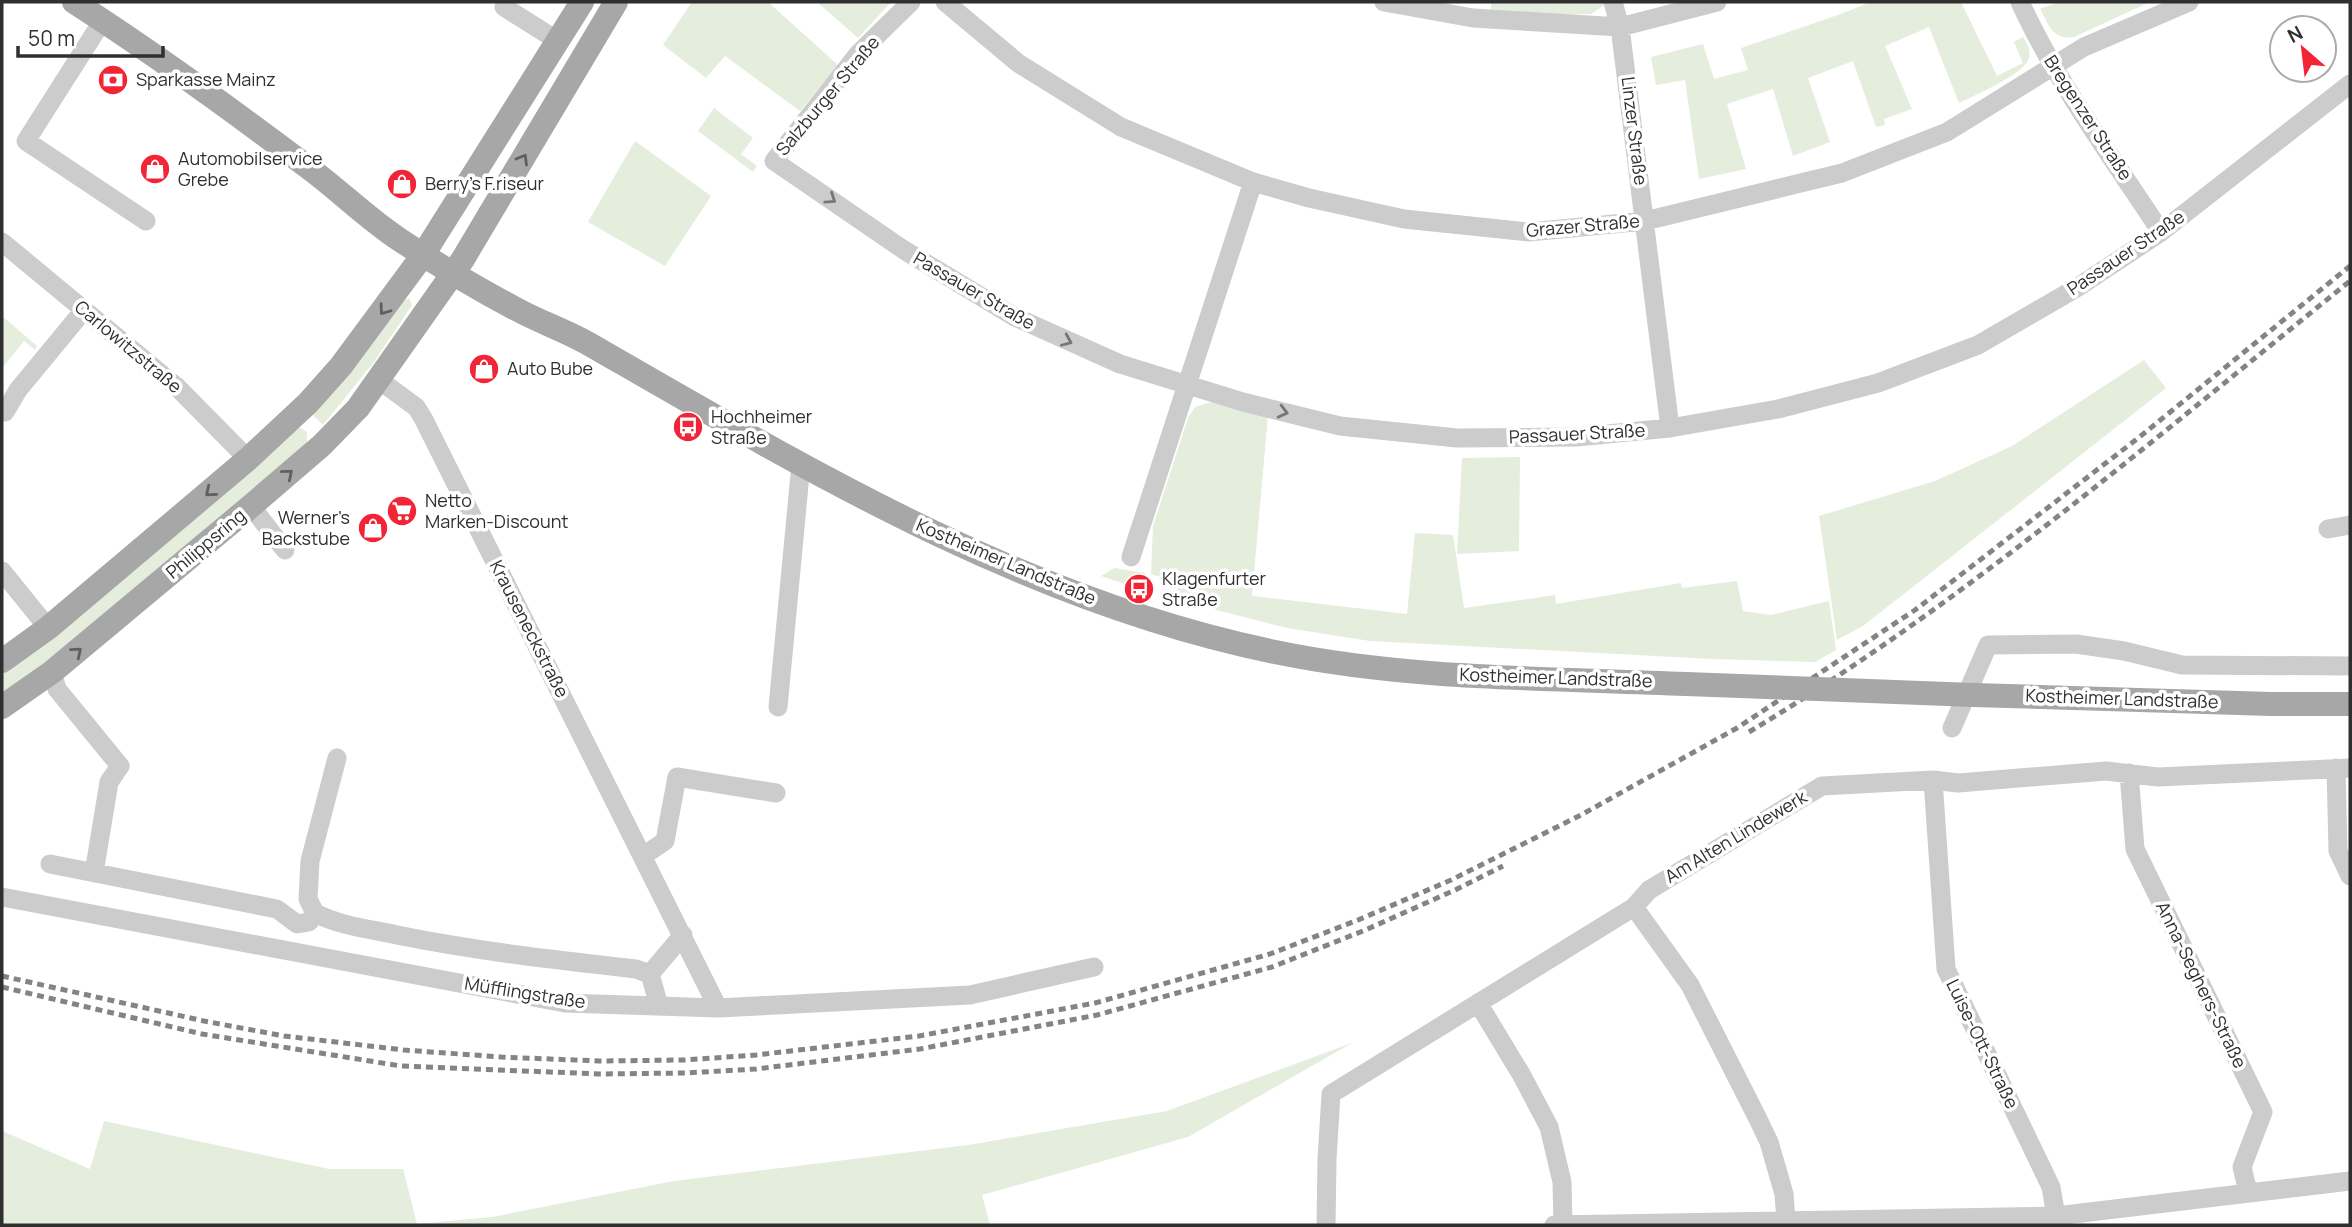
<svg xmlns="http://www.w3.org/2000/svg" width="2352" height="1227" viewBox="0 0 2352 1227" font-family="Manrope,sans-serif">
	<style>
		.green { fill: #e5eddc }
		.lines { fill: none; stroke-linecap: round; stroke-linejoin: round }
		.minor { stroke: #ccc; stroke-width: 19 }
		.major { stroke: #a7a7a7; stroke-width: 24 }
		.rail { stroke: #848484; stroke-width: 5; stroke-dasharray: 7 5; stroke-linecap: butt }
		.major-bridge { stroke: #a7a7a7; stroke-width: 24 }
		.oneway { stroke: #5f5f5f }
		.oneway2 { stroke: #767676 }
		.labels { text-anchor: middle; stroke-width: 7; stroke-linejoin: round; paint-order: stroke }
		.poi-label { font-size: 18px; fill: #2f2f2f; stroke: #fff; text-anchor: start }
		.street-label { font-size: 18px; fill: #2f2f2f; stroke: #fff }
	</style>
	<rect width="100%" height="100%" fill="#fff"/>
	<path class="green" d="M 692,2 L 768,2 L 838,65 L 800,111 L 725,56 L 706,78 L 663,45 Z
		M 817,2 L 891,2 L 858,38 Z
		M 1491,2 L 1609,2 L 1591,14 L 1491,16 Z
		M 1871,2 L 1961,2 L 1997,76 L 2023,63 L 2014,42 L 2023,37 C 2027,44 2031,49 2029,58 C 2025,74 1975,95 1959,103 L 1929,27 L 1885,46 L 1912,109 L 1884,119 L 1885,125 L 1876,127 L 1853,61 L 1808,78 L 1830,142 L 1793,156 L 1773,89 L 1727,104 L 1746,169 L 1699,179 L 1685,80 L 1656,85 L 1651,57 L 1703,44 L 1714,79 L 1748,70 L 1741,48 L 1838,15 Z
		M 2059,2 L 2150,2 L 2074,37 C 2052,40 2049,25 2040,9 Z
		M 714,108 L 753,138 L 741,154 L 757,166 L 753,172 L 698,131 Z
		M 635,141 L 711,196 L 665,266 L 588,222 Z
		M 409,298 L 412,305 L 374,362 L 323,425 L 311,413 L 402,302 Z
		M 2,316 L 37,346 L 35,350 L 24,341 L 2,368 Z
		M 2144,360 L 2166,388 L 1863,626 L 1837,640 L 1819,516 L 1935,481 L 2012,446 Z
		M 1218,400 L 1268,415 L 1252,596 L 1407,614 L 1415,533 L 1453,535 L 1464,608 L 1555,595 L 1556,604 L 1681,583 L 1682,588 L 1737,581 L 1743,611 L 1771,615 L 1829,601 L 1836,650 L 1815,662 L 1712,659 L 1370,641 L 1287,628 L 1174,599 L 1180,583 L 1151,574 L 1153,526 L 1188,418 L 1195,407 Z
		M 299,427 L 307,432 L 307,443 L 51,661 L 2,695 L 2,672 Z
		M 1520,457 L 1519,551 L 1457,554 L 1462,458 Z
		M 1114,568 L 1145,573 L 1149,592 L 1101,576 Z
		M 1352,1043 L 1188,1137 L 982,1195 L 990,1225 L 2,1225 L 2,1131 L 90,1169 L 104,1121 L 329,1169 L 403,1169 L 417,1224 L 492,1217 L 674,1181 L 968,1145 L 1167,1111 Z"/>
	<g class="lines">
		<path class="minor" d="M 911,2 L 858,54 L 774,161 L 904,250 L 1015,317 L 1120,364 L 1243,402 L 1340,426 L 1457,438 L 1576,437 L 1670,428 L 1778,409 L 1878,383 L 1978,345 L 2078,287 L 2161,232 L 2350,84
			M 945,2 L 1018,63 L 1121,127 L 1253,182 L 1309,198 L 1404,219 L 1529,232 L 1645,221 L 1842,173 L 1947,132 L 2084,47 L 2189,2
			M 1384,2 L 1473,18 L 1620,27 L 1717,2
			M 1613,2 L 1620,27 L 1670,428
			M 2020,2 C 2057,83 2112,157 2161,232
			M 504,7 L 558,41
			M 103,20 L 26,141 L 146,221
			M 2,242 L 177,387 L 248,459
			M 379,380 L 416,407 L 423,418 L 718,1008
			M 5,412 L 18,390 L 84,310
			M 251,506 L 285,550
			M 2328,529 L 2350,525
			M 1131,557 L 1253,182
			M 2,571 L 48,628
			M 52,672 L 57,689 L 120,766 L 109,782 L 94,873
			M 778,707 L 801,464
			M 1952,728 L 1988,645 L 2076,644 L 2124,651 L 2182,665 L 2350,666
			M 2336,768 L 2338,851 L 2350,876
			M 2129,773 L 2135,849 L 2263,1112 L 2242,1167 L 2248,1192
			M 1933,780 L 1946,969 L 2051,1187 L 2056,1216
			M 643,856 L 665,841 L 677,777 L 776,793
			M 50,864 L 277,909 L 297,924 L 309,922 L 315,913 L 308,899 L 310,861 L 337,758
			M 2,897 L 565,1003 L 718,1008 L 970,995 L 1094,967
			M 1634,907 L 1690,985 L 1757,1117 L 1769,1142 L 1784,1194 L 1786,1221
			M 315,913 C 340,926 370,929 397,935 C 476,951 556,960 636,969 L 650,974 L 659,1006
			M 650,974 L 683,935
			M 1478,1003 L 1521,1074 L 1549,1127 L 1562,1182 L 1563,1225
			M 1326,1225 L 1327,1159 L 1331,1094 L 1634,907 L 1649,890 L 1822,786 L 1933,780 L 1958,783 L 2106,771 L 2158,777 L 2350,768
			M 1554,1225 L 2056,1216 L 2350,1181"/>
		<path class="major" d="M 74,2 C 155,54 232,110 309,168 C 340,191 368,219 400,240 C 438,265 476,288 516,309 C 540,322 566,331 589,344 C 806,469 1026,601 1275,652 C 1410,680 1549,678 1686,684
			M 2,661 L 48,628 L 248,459 L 308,403 L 341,366 L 423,255 L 582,2
			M 1973,695 L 2271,704 L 2350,704
			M 2,707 L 52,672 L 251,506 L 322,445 L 358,408 L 463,259 L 616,2"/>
		<path class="rail" d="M 1749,732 C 1964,603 2155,438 2350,281
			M 2,976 L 204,1021 L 284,1036 L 404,1050 L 501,1057 L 599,1061 L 684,1060 L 756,1055 L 919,1036 L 1095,1003 L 1270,954 L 1358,920 L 1451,880 L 1581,815 L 1737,728 L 1915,610 L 2137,439 L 2350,266
			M 2,987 L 202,1034 L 401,1066 L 599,1074 L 685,1073 L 756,1069 L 920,1049 L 1097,1015 L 1272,967 L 1363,931 L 1455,890 L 1503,866"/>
		<path class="major-bridge" d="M 1686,684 L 1973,695"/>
	</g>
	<defs><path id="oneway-chevron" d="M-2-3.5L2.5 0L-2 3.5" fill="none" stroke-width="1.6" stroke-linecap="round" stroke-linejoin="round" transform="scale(1.75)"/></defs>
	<g class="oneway">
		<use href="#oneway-chevron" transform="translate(523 159) rotate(-60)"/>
		<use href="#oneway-chevron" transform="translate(384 310) rotate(126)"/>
		<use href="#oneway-chevron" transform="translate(288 474) rotate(-41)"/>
		<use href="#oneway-chevron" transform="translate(210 492) rotate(140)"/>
		<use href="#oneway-chevron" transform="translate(77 652) rotate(-40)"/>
	</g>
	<g class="oneway2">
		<use href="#oneway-chevron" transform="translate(831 199) rotate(34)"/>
		<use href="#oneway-chevron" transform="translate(1067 341) rotate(23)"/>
		<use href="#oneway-chevron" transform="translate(1283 412) rotate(14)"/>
	</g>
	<defs>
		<g id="bank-disc" transform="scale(1.575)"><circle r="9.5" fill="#f22536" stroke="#fff"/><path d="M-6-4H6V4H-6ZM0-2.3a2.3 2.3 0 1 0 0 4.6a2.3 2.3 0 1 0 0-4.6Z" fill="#fff"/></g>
		<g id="shop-disc" transform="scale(1.575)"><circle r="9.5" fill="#f22536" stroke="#fff"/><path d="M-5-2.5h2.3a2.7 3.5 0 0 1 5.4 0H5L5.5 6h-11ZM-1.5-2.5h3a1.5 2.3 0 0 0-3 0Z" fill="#fff"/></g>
		<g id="bus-disc" transform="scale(1.575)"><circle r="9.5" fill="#f22536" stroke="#fff"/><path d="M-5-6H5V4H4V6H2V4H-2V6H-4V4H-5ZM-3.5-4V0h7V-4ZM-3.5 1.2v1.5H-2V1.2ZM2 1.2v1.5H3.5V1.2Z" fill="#fff"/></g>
		<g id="supermarket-disc" transform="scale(1.575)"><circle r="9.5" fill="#f22536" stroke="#fff"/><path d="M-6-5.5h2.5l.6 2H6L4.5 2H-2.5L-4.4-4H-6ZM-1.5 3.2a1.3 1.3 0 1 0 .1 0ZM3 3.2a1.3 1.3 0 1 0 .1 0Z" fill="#fff"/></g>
	</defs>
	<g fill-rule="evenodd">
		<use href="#bank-disc" x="113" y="80"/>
		<use href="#shop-disc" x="155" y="169"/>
		<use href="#shop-disc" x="402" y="184"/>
		<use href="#shop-disc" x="484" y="369"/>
		<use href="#bus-disc" x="688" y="427"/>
		<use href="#supermarket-disc" x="402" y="511"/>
		<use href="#shop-disc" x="373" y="528"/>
		<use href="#bus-disc" x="1139" y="589"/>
	</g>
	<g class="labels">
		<g class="poi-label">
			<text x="136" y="86">Sparkasse Mainz</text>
			<text x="178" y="165">Automobilservice<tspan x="178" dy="21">Grebe</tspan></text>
			<text x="425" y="190">Berry's F.riseur</text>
			<text x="507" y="375">Auto Bube</text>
			<text x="711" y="423">Hochheimer<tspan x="711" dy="21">Straße</tspan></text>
			<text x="425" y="507">Netto<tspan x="425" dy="21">Marken-Discount</tspan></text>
			<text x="350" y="524" text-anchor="end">Werner's<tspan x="350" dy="21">Backstube</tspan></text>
			<text x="1162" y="585">Klagenfurter<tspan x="1162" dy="21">Straße</tspan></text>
		</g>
		<g class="street-label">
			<text transform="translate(828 96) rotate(-50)" y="6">Salzburger Straße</text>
			<text transform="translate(2088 118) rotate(57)" y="6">Bregenzer Straße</text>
			<text transform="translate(1634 131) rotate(83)" y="6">Linzer Straße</text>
			<text transform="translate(1583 226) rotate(-5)" y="6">Grazer Straße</text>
			<text transform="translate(2126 253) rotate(-34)" y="6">Passauer Straße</text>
			<text transform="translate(974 291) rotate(30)" y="6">Passauer Straße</text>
			<text transform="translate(128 347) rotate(40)" y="6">Carlowitzstraße</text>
			<text transform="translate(1577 434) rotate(-3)" y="6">Passauer Straße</text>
			<text transform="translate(206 544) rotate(-40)" y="6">Philippsring</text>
			<text transform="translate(1006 562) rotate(23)" y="6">Kostheimer Landstraße</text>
			<text transform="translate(529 629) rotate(63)" y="6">Krauseneckstraße</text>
			<text transform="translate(1556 678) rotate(2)" y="6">Kostheimer Landstraße</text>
			<text transform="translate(2122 699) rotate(2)" y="6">Kostheimer Landstraße</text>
			<text transform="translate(1736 837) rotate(-31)" y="6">Am Alten Lindewerk</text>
			<text transform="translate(2201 985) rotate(64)" y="6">Anna-Seghers-Straße</text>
			<text transform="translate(525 993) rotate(9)" y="6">Müfflingstraße</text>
			<text transform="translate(1982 1044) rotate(64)" y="6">Luise-Ott-Straße</text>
		</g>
	</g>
	<rect width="2352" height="1227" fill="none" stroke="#2f2f2f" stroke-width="7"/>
	<g transform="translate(2303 49) rotate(332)"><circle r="33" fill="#ffffff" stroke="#acacac" stroke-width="2"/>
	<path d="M0-5L12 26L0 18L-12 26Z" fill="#f22536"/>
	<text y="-10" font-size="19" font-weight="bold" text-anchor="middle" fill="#2f2f2f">N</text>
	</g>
	<path d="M18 46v10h145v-10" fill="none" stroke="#2f2f2f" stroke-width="3.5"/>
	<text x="28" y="46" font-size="21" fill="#2f2f2f" stroke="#ffffff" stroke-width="5" paint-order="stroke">50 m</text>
</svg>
